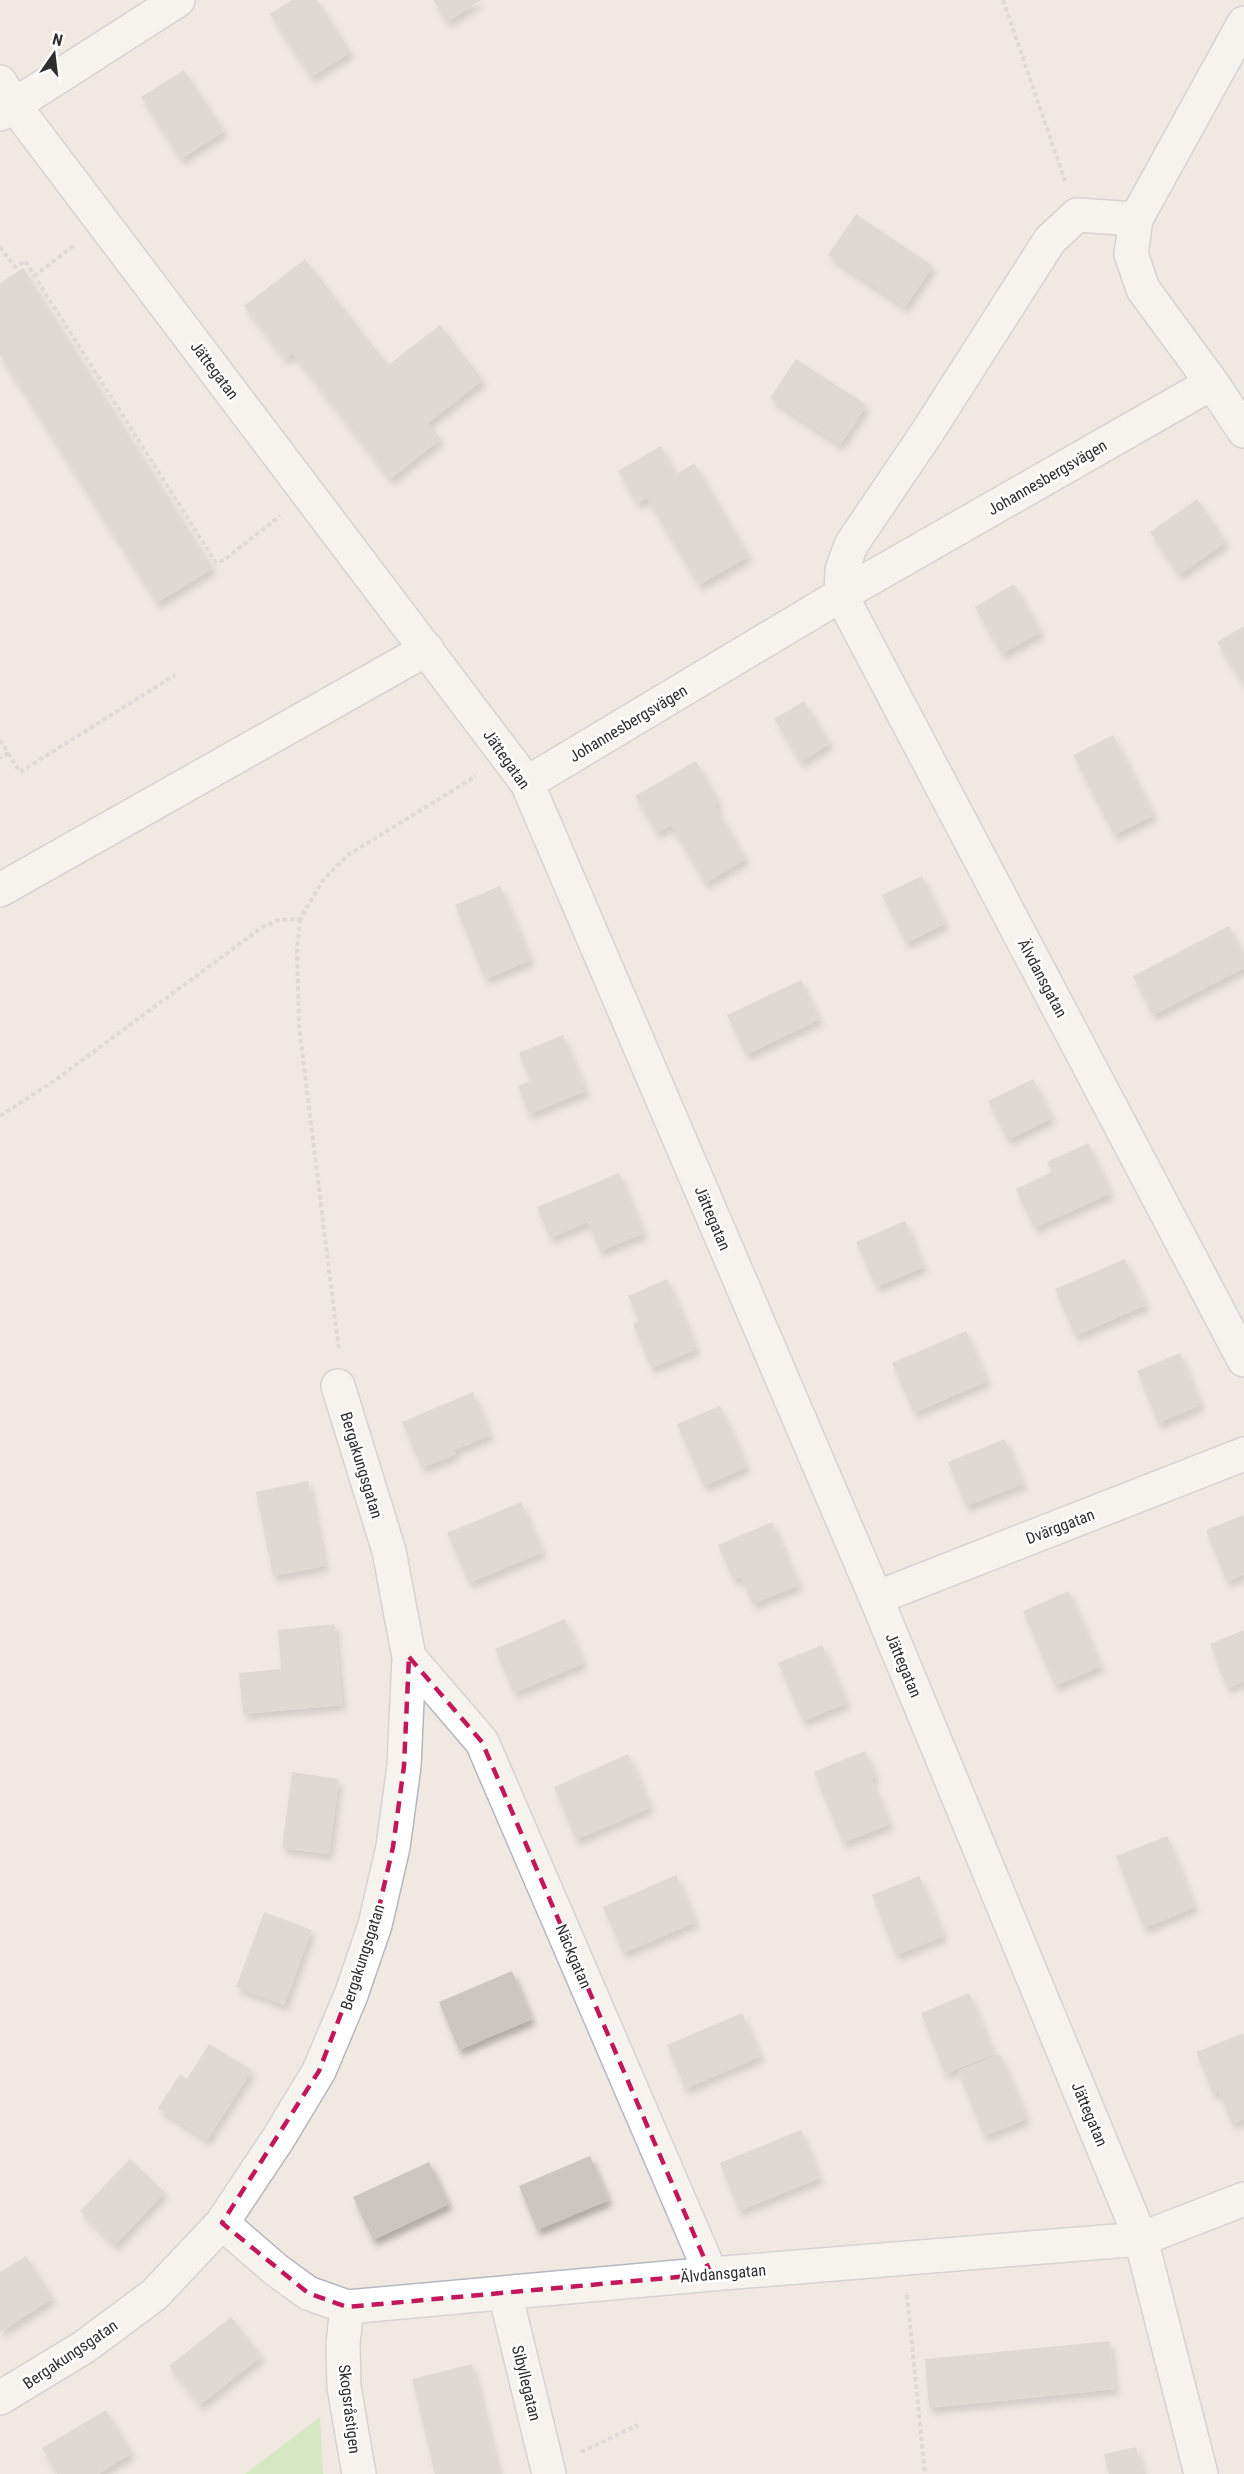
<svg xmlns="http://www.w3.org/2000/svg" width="1244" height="2474" viewBox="0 0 1244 2474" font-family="'Roboto Condensed',sans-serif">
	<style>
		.green { fill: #b6e59e }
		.building { fill: #cbc7bf; filter: url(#shadow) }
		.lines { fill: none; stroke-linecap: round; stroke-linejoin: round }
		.minor-casing { stroke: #b4b7c1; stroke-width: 36 }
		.path { stroke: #c9c9c9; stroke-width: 4; stroke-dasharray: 4.5 3; stroke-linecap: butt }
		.minor { stroke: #fff; stroke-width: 33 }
		.marked { fill: none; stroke: #c2185b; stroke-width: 4.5; stroke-dasharray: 12 8; stroke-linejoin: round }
		.labels { text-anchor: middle; stroke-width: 5; stroke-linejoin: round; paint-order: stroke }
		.street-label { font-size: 16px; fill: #2e2e2e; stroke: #fff }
	</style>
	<defs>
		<filter id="shadow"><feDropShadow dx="3.5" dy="6" stdDeviation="3" flood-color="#0004"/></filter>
	</defs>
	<rect width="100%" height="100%" fill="#efe9e1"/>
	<path class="green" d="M 320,2417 L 323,2474 L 245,2474 Z"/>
	<path class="building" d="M 291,0 L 317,0 L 351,52 L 311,77 L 270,14 Z
		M 433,0 L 481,0 L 447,22 Z
		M 184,70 L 224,131 L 181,159 L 141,97 Z
		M 856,214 L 933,266 L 905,307 L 828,255 Z
		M 305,259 L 388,365 L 440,325 L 483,380 L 428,423 L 441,439 L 390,479 L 293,353 L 285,359 L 244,306 Z
		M 23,268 L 213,568 L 157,603 L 0,355 L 0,283 Z
		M 796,359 L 867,405 L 840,445 L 770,398 Z
		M 661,446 L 676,474 L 694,463 L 749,556 L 699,585 L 647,498 L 637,503 L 618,471 Z
		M 1197,499 L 1226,542 L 1179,575 L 1150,532 Z
		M 1014,584 L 1041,632 L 1002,654 L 975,607 Z
		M 1244,626 L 1244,685 L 1217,642 Z
		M 804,701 L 830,743 L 801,762 L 774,719 Z
		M 1113,735 L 1154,815 L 1114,835 L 1073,755 Z
		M 696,761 L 719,802 L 714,804 L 746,859 L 705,883 L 671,825 L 657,833 L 635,796 Z
		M 922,876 L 945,924 L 906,943 L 882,895 Z
		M 500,886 L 531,960 L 485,979 L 455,905 Z
		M 1229,926 L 1244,955 L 1244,968 L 1153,1015 L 1133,976 Z
		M 801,980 L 820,1019 L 746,1055 L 727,1015 Z
		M 563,1035 L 586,1091 L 529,1114 L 518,1086 L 530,1081 L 519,1053 Z
		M 1033,1079 L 1052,1118 L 1008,1140 L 988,1101 Z
		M 1088,1143 L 1111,1193 L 1034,1228 L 1016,1189 L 1052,1172 L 1047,1162 Z
		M 619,1173 L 644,1233 L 600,1251 L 588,1222 L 550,1238 L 537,1207 Z
		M 905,1221 L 924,1267 L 876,1287 L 856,1242 Z
		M 1125,1259 L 1146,1305 L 1075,1336 L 1055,1289 Z
		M 667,1279 L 697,1349 L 651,1368 L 633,1324 L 639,1321 L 628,1296 Z
		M 966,1331 L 987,1381 L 914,1413 L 892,1363 Z
		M 1180,1353 L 1201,1405 L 1158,1423 L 1137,1371 Z
		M 473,1392 L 491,1435 L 454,1450 L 456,1454 L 422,1468 L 402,1422 Z
		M 720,1406 L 747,1467 L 704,1486 L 677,1424 Z
		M 1005,1439 L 1023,1484 L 966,1506 L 948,1462 Z
		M 308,1481 L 325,1566 L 273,1576 L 256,1492 Z
		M 521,1502 L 543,1552 L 469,1583 L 447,1533 Z
		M 1244,1515 L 1244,1574 L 1227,1582 L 1206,1530 Z
		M 772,1522 L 799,1585 L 753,1604 L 741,1577 L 734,1580 L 718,1545 Z
		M 1069,1591 L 1101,1666 L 1055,1686 L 1023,1611 Z
		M 565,1619 L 584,1663 L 514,1693 L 495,1649 Z
		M 335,1624 L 342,1705 L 243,1714 L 239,1673 L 281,1669 L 278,1630 Z
		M 1244,1630 L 1244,1681 L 1227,1688 L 1210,1644 Z
		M 822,1645 L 847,1703 L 803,1721 L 778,1663 Z
		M 865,1751 L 876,1777 L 871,1779 L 890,1824 L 843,1843 L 814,1772 Z
		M 628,1754 L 651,1807 L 576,1840 L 554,1787 Z
		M 292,1772 L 339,1779 L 329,1854 L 282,1848 Z
		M 1167,1836 L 1195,1907 L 1144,1928 L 1116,1856 Z
		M 676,1875 L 696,1922 L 623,1953 L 603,1907 Z
		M 919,1876 L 944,1936 L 896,1955 L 872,1895 Z
		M 264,1912 L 312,1930 L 284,2005 L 236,1987 Z
		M 512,1971 L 532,2019 L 459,2050 L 439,2002 Z
		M 969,1993 L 994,2054 L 945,2074 L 921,2013 Z
		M 742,2013 L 761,2056 L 685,2089 L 667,2045 Z
		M 1244,2033 L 1244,2119 L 1232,2124 L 1219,2091 L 1213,2094 L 1196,2052 Z
		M 209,2044 L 252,2070 L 207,2140 L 158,2108 L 180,2074 L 187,2079 Z
		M 1000,2054 L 1027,2119 L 984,2136 L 958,2071 Z
		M 801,2130 L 820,2178 L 739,2211 L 720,2163 Z
		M 590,2156 L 609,2200 L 537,2230 L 519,2186 Z
		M 130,2159 L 165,2192 L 115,2245 L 80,2211 Z
		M 429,2162 L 449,2204 L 373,2240 L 353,2197 Z
		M 26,2256 L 53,2298 L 0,2332 L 0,2272 Z
		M 231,2317 L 262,2356 L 200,2405 L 169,2366 Z
		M 1110,2341 L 1115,2389 L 929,2408 L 925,2359 Z
		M 472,2364 L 499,2474 L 435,2474 L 412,2379 Z
		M 106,2410 L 132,2453 L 98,2474 L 57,2474 L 42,2448 Z
		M 1136,2447 L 1143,2474 L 1109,2474 L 1104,2454 Z"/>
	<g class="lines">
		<g class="minor-casing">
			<path id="minor" d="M 0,82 L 14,105 L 527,783 L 876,1598 L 1141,2239 L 1201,2474
				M 0,114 L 178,0
				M 1136,219 L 1077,215 L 1050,240 L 928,431 L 851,545 L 842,570 L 841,595 L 1244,1360
				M 1212,383 L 1244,431
				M 527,783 L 841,595 L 1212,383 L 1143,289 L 1131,254 L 1136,219 L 1244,23
				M 0,890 L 427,649
				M 876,1598 L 1244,1454
				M 409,1657 L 482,1742 L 711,2274
				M 222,2223 L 275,2269 L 308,2293 L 347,2307 L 711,2274 L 1141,2239 L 1244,2199
				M 505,2293 L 549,2474
				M 347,2307 L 343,2344 L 344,2387 L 359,2474
				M 0,2398 L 84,2347 L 154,2295 L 222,2223 L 278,2139 L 319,2071 L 351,1995 L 375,1925 L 393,1847 L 404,1766 L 409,1657 L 389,1551 L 338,1386"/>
		</g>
		<path class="path" d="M 1003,0 L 1065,181
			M 0,247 L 15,267 L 25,261 L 216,563 L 224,560 L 280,516
			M 34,276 L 75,245
			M 0,740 L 8,753 L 0,758
			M 8,753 L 20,772 L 175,675
			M 300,919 L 297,950 L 299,1026 L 339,1351
			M 0,1116 L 54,1081 L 261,928 L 278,920 L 300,919 L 323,880 L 348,855 L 476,776
			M 907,2295 L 925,2474
			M 581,2452 L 638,2425"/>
		<use href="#minor" class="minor"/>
	</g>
	<path d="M0 0H1244V2474H0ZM 409,1657 L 482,1742 L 711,2274 L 347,2307 L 308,2293 L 222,2223 L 319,2071 L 375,1925 L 393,1847 L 404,1766 Z" fill="#efe9e1" fill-opacity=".55" fill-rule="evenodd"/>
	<path class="marked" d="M 409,1657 L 482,1742 L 711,2274 L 347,2307 L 308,2293 L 222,2223 L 319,2071 L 375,1925 L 393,1847 L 404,1766 Z"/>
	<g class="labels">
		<g class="street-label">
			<text transform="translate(215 370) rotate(53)" y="6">Jättegatan</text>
			<text transform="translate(1047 477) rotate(-30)" y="6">Johannesbergsvägen</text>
			<text transform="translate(628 723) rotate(-31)" y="6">Johannesbergsvägen</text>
			<text transform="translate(507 759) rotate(55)" y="6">Jättegatan</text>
			<text transform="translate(1043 978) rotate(62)" y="6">Älvdansgatan</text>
			<text transform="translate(713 1218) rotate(67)" y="6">Jättegatan</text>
			<text transform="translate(362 1465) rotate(73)" y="6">Bergakungsgatan</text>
			<text transform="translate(1060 1526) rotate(-21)" y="6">Dvärggatan</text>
			<text transform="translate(904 1665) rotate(67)" y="6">Jättegatan</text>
			<text transform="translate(574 1956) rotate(67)" y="6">Näckgatan</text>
			<text transform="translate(362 1957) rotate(-72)" y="6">Bergakungsgatan</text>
			<text transform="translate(1090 2114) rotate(67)" y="6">Jättegatan</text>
			<text transform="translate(723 2273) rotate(-5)" y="6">Älvdansgatan</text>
			<text transform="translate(70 2354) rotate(-34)" y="6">Bergakungsgatan</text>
			<text transform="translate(527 2383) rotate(76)" y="6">Sibyllegatan</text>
			<text transform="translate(350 2409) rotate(83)" y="6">Skogsråstigen</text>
		</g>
	</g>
	<g transform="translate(54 54) rotate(14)" stroke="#ffffff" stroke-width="4.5" paint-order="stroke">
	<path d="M0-4.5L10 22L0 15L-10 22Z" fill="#2e2e2e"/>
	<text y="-9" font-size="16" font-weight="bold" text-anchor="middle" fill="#2e2e2e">N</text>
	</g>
</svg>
